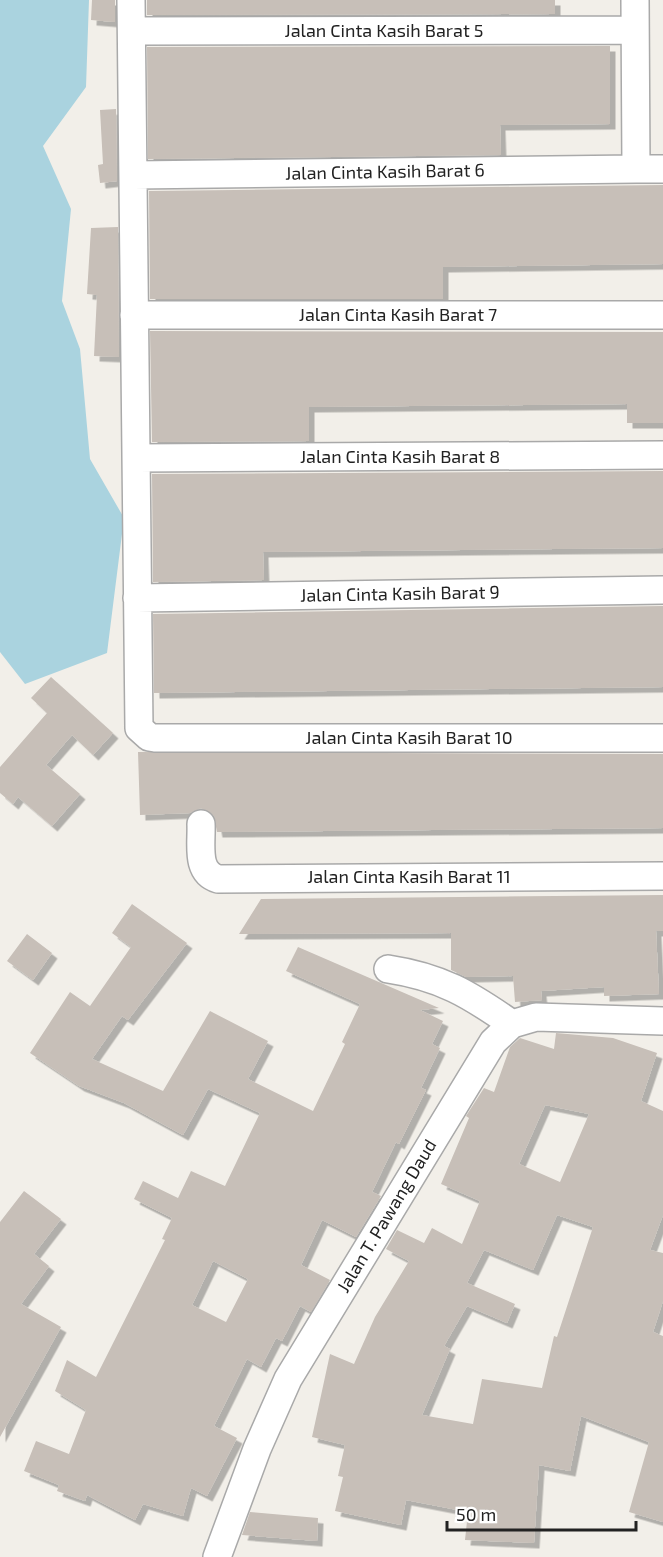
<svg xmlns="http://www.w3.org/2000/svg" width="663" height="1557" viewBox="0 0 663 1557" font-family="'Exo 2',sans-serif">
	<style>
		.water { fill: #aad3df }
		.building { fill: #c7bfb8; fill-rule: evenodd; filter: url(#shadow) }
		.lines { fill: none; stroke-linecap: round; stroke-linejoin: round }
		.street-casing { stroke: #a9a9a9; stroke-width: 30 }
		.street { stroke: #fff; stroke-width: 27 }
		.labels { text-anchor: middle; stroke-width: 4.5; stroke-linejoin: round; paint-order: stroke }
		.street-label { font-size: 18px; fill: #222; stroke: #fff }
	</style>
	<defs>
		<filter id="shadow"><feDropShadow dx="5.5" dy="5.5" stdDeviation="0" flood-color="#0004"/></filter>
	</defs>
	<rect width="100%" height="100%" fill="#f2efe9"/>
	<path class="water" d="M 0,0 L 89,0 L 86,87 L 43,146 L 71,209 L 62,301 L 80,349 L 90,459 L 124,518 L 107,653 L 25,684 L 0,652 Z"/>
	<path class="building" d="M 92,0 L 115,0 L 115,22 L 91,20 Z
		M 147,0 L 555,0 L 555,14 L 147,15 Z
		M 610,46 L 610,124 L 500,125 L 501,155 L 148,159 L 147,47 Z
		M 116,109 L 117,181 L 100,183 L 98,165 L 103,164 L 100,110 Z
		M 663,185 L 663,264 L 443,267 L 443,299 L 150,299 L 149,191 Z
		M 118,227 L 119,357 L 94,356 L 97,295 L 87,294 L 91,228 Z
		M 150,331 L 663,332 L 663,423 L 627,423 L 627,404 L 309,407 L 309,441 L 152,442 Z
		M 663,471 L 663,548 L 263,552 L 264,580 L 153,582 L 152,474 Z
		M 663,606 L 663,687 L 154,693 L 153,614 Z
		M 51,677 L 113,733 L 93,755 L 72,735 L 46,765 L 80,794 L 52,826 L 18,797 L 13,804 L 0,793 L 0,767 L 47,713 L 31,698 Z
		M 138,752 L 663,754 L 663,828 L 217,832 L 214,816 L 201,808 L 190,813 L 140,815 Z
		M 663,895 L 663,931 L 656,931 L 659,994 L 604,996 L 604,987 L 541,991 L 542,1000 L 515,1002 L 513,976 L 466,977 L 451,970 L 451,933 L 239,934 L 261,899 Z
		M 132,904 L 187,943 L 128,1020 L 122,1016 L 92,1059 L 163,1091 L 210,1011 L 268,1041 L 248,1079 L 313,1111 L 345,1044 L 342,1042 L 360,1004 L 286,971 L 298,947 L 439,1008 L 420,1010 L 443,1021 L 432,1044 L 440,1048 L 421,1088 L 426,1090 L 399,1144 L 396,1142 L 372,1192 L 381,1196 L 356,1237 L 322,1220 L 301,1265 L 330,1280 L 311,1312 L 300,1306 L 282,1341 L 276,1338 L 261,1367 L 247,1359 L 214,1426 L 237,1438 L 207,1496 L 191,1488 L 183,1516 L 143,1504 L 135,1520 L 87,1495 L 85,1501 L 57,1491 L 59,1485 L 24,1471 L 36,1441 L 69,1454 L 86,1410 L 55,1391 L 67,1360 L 96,1377 L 165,1240 L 162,1239 L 172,1218 L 134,1199 L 143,1181 L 178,1198 L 191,1171 L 225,1186 L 260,1113 L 208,1089 L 183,1135 L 124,1103 L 79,1086 L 30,1053 L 70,992 L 90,1006 L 131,947 L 112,933 ZM 213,1261 L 248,1279 L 226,1322 L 192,1305 Z
		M 27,934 L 52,953 L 33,980 L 7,961 Z
		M 556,1033 L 613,1038 L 657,1053 L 641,1101 L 663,1111 L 663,1215 L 650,1250 L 663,1253 L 663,1301 L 653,1332 L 663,1336 L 663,1522 L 629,1512 L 649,1442 L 581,1416 L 570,1471 L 539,1465 L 534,1543 L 465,1540 L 468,1512 L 406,1500 L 401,1525 L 335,1511 L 343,1477 L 338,1476 L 345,1445 L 312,1437 L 330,1354 L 354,1364 L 375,1317 L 409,1261 L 386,1249 L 397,1230 L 424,1243 L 432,1228 L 462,1244 L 480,1201 L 441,1184 L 469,1118 L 466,1116 L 484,1088 L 494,1092 L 510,1047 L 520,1038 L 554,1049 ZM 545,1105 L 589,1114 L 560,1182 L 519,1164 ZM 557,1215 L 593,1227 L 557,1337 L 554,1336 L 542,1388 L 482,1379 L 473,1424 L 422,1415 L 450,1349 L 444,1346 L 467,1306 L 507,1323 L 515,1304 L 467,1283 L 484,1250 L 533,1270 Z
		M 24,1191 L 61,1219 L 34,1254 L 49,1266 L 21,1304 L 61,1327 L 0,1437 L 0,1222 Z
		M 250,1512 L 318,1518 L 317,1541 L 242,1535 Z"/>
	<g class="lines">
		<g class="street-casing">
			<path id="street" d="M 131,0 L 139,728 L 149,737 L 155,738 L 663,738
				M 635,0 L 636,169 L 663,169
				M 132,31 L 635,30
				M 134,175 L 636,169
				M 134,315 L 663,315
				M 137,458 L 663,455
				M 137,598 L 663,590
				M 201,824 C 202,844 195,872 218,879 L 663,876
				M 388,969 C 441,977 469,994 512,1024
				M 217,1557 L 257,1449 L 288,1379 L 493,1042 L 512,1024 L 536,1017 L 663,1021"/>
		</g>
		<use href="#street" class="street"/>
	</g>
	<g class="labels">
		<g class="street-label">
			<text x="384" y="37">Jalan Cinta Kasih Barat 5</text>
			<text transform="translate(385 172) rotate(-1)" y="6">Jalan Cinta Kasih Barat 6</text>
			<text x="398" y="321">Jalan Cinta Kasih Barat 7</text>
			<text x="400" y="463">Jalan Cinta Kasih Barat 8</text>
			<text transform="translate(400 594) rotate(-1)" y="6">Jalan Cinta Kasih Barat 9</text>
			<text x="409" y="744">Jalan Cinta Kasih Barat 10</text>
			<text x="409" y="883">Jalan Cinta Kasih Barat 11</text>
			<text transform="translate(387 1216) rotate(-59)" y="6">Jalan T. Pawang Daud</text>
		</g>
	</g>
	<path d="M447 1521v9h189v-9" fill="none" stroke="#222222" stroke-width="3"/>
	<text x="456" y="1521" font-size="18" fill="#222222" stroke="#ffffff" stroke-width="4.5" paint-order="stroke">50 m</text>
</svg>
